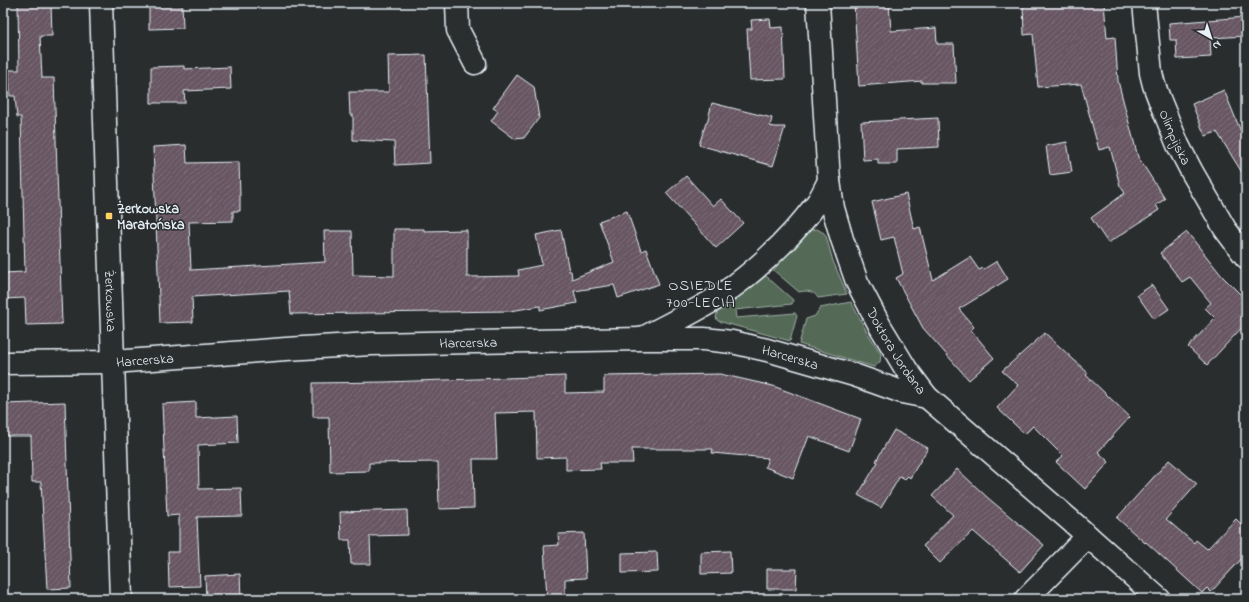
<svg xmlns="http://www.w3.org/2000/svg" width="1249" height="602" viewBox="0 0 1249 602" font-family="'Indie Flower',sans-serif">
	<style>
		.grass { fill: #546a56; stroke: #9eaea7 }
		.building { fill: url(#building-hatch); stroke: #e8f1f8 }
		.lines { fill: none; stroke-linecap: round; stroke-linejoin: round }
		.minor-casing { stroke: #e8f1f8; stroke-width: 25 }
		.tertiary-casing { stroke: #e8f1f8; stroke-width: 25 }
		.minor { stroke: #2a2d2e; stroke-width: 22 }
		.tertiary { stroke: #2a2d2e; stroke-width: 22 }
		.poi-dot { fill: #ffd166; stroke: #2a2d2e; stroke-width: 1.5 }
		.labels { text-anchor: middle; stroke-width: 3; stroke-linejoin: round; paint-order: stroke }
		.street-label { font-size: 14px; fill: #e8f1f8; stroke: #2a2d2e }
		.poi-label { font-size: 14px; font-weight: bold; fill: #e8f1f8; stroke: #2a2d2e; text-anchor: start }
		.neighbourhood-label { font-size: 15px; letter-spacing: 1px; fill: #e8f1f8; stroke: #2a2d2e }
	</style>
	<defs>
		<pattern id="building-hatch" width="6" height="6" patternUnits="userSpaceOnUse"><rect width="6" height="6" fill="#675762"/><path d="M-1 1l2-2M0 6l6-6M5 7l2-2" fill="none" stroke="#7d7079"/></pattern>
	</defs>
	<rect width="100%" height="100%" fill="#2a2d2e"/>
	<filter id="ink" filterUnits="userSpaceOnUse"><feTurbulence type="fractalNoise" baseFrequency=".025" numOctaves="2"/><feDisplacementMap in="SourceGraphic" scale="8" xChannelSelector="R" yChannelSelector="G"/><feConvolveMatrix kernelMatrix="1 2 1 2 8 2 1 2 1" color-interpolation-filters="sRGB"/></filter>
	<g filter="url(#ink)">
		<path class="grass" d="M 817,229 L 824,233 L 826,236 L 833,261 L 847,294 L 818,298 C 814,291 807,290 799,292 L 772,269 L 807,232 L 810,230 Z
			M 766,276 L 793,300 L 792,304 L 735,310 L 736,318 L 795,313 L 797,316 L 790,341 L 718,321 L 716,318 L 717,313 Z
			M 851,302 L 867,332 L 881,354 L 880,362 L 874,367 L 799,344 L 806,319 L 815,316 L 820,308 Z"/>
		<path class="building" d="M 18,3 L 51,3 L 52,36 L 40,36 L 42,78 L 54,78 L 62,324 L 26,325 L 25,298 L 3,299 L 3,273 L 25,272 L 21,117 L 17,117 L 15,96 L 10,96 L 9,70 L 19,70 Z
			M 149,3 L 182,3 L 183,28 L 149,29 Z
			M 854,3 L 889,3 L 891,31 L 936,28 L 937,44 L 954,44 L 956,83 L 922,83 L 922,81 L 859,86 Z
			M 1042,3 L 1104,3 L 1107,38 L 1115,37 L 1118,81 L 1138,157 L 1165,199 L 1156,205 L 1159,210 L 1108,243 L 1091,218 L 1125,193 L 1120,186 L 1110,147 L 1099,150 L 1081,84 L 1038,87 L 1033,34 L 1024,35 L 1023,4 Z
			M 1246,17 L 1246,36 L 1210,38 L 1211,57 L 1177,59 L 1176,40 L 1170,40 L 1169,23 Z
			M 770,19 L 771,28 L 783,27 L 785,79 L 750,80 L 747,29 L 752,29 L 751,20 Z
			M 426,55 L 430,163 L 395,165 L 394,142 L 353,140 L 353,115 L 350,115 L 349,92 L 389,92 L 388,56 Z
			M 184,66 L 184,69 L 230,67 L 231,89 L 184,91 L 185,103 L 151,103 L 151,67 Z
			M 517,75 L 534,87 L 539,118 L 524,138 L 515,139 L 491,121 L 498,111 L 493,108 Z
			M 1224,90 L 1246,144 L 1246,179 L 1217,132 L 1205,136 L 1192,104 Z
			M 712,103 L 772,118 L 770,126 L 775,127 L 785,127 L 773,166 L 699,145 L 706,123 L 707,123 Z
			M 938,118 L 939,147 L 897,149 L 897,164 L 878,164 L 878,159 L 863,160 L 861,122 Z
			M 1067,142 L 1072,172 L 1050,175 L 1046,146 Z
			M 186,145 L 187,163 L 239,162 L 240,196 L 240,211 L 233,211 L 233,221 L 189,222 L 191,270 L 325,262 L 324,231 L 352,231 L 353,275 L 394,276 L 394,229 L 424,229 L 424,231 L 467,230 L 467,277 L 519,276 L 518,270 L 542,265 L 536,235 L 561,230 L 569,271 L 571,271 L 572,279 L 614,262 L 599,221 L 627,211 L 641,251 L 646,249 L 659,284 L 618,298 L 614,285 L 574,291 L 577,303 L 540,310 L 540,306 L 510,311 L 291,314 L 289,291 L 192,297 L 193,322 L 160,323 L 153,147 Z
			M 686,176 L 713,206 L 721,199 L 743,223 L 716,248 L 666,193 Z
			M 906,194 L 914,229 L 920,227 L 933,280 L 970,257 L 979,270 L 983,268 L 984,269 L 997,261 L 1008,279 L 959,309 L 974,327 L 971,330 L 994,358 L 969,380 L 923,328 L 896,278 L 903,274 L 894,237 L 881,240 L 872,202 Z
			M 1187,232 L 1222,276 L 1246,300 L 1246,323 L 1207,365 L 1188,347 L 1215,318 L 1205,308 L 1211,303 L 1190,277 L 1182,282 L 1160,253 Z
			M 1152,285 L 1169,309 L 1154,319 L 1137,295 Z
			M 1045,333 L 1088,373 L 1086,375 L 1130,417 L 1098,452 L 1109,462 L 1085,489 L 1056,462 L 1063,456 L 1033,426 L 1025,434 L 997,408 L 1018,385 L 1002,371 Z
			M 720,374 L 773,386 L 861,419 L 849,451 L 809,436 L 793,478 L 765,467 L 768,458 L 712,453 L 713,449 L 632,449 L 633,463 L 600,463 L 601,469 L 566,470 L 566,457 L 537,458 L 536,412 L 495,413 L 497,459 L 473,459 L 474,508 L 439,509 L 438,462 L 369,463 L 369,471 L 330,472 L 329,417 L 313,417 L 313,383 L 385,382 L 565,376 L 565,393 L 604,392 L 604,376 Z
			M 65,402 L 71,588 L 47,589 L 41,482 L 32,482 L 31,436 L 3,436 L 3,404 Z
			M 196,402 L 196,418 L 237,416 L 238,443 L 198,445 L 199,489 L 241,488 L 242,516 L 197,517 L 200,586 L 169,587 L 168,552 L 179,552 L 179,515 L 167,516 L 162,404 Z
			M 894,430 L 928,448 L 910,478 L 908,476 L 905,479 L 900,476 L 881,508 L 858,495 L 878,462 L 876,461 Z
			M 1169,460 L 1197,484 L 1166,519 L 1194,543 L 1196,540 L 1207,549 L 1236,519 L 1246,529 L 1246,554 L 1211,592 L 1207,588 L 1202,593 L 1146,542 L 1145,543 L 1117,518 Z
			M 957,469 L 988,498 L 1044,545 L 1020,572 L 973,531 L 940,563 L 923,546 L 953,515 L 932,496 Z
			M 407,510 L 408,535 L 370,536 L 371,564 L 351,564 L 350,540 L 341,540 L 340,512 Z
			M 584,533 L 586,578 L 565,579 L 565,599 L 547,599 L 544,546 L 559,545 L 558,534 Z
			M 730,551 L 731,573 L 701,574 L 701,552 Z
			M 657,552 L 658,572 L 622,573 L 622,553 Z
			M 767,569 L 797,569 L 796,589 L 767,589 Z
			M 240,574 L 241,599 L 206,599 L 205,576 Z"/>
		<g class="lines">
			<g class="minor-casing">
				<g id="minor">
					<path d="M 457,3 L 458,30 L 475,63"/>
					<path id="s1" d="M 818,3 L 829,181 L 833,208 L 842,239 L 857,282 L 880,326 L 906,369 L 927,397 L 1071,521 L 1159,599"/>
					<path id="s2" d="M 1144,3 L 1151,73 L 1154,85 L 1160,101 L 1178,145 L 1192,172 L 1225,229 L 1246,257"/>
					<path d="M 645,337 C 671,323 699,310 723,294 C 758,269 791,238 817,203 C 822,196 825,188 829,181"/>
					<path id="s3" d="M 3,363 L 113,362 L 286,349 L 371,344 L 642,339 L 704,339 L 732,342 L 767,350 L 854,375 L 902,392 L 927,397"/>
					<path d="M 1026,599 L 1088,536"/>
				</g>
			</g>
			<g class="tertiary-casing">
				<g id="tertiary">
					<path id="s4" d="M 101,3 L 121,599"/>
				</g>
			</g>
			<use href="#minor" class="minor"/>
			<use href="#tertiary" class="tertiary"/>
		</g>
	</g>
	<rect class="poi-dot" x="105" y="212" width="8" height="8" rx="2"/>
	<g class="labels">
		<g class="street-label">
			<text dy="5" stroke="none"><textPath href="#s2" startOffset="139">Olimpijska</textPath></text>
			<text dy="5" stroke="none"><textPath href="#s4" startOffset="298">Żerkowska</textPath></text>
			<text dy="5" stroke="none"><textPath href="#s3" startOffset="466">Harcerska</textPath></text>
			<text dy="5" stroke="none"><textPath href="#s1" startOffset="363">Doktora Jordana</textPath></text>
			<text dy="5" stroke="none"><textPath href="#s3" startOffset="790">Harcerska</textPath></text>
			<text dy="5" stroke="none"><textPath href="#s3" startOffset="142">Harcerska</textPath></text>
		</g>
		<g class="poi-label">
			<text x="117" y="213">Żerkowska<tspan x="117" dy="16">Maratońska</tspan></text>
		</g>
		<g class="neighbourhood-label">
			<text x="701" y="290">OSIEDLE<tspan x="701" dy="17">700-LECIA</tspan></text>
		</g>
	</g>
	<rect width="1249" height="602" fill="none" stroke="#2a2d2e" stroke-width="16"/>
	<rect x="8" y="8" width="1233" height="586" fill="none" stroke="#e8f1f8" stroke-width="1.5" filter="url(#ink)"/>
	<g transform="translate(1211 38) rotate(141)" stroke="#2a2d2e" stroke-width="3" paint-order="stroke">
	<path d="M0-3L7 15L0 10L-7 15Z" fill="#e8f1f8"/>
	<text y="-6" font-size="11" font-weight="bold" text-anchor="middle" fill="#e8f1f8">N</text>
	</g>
</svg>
